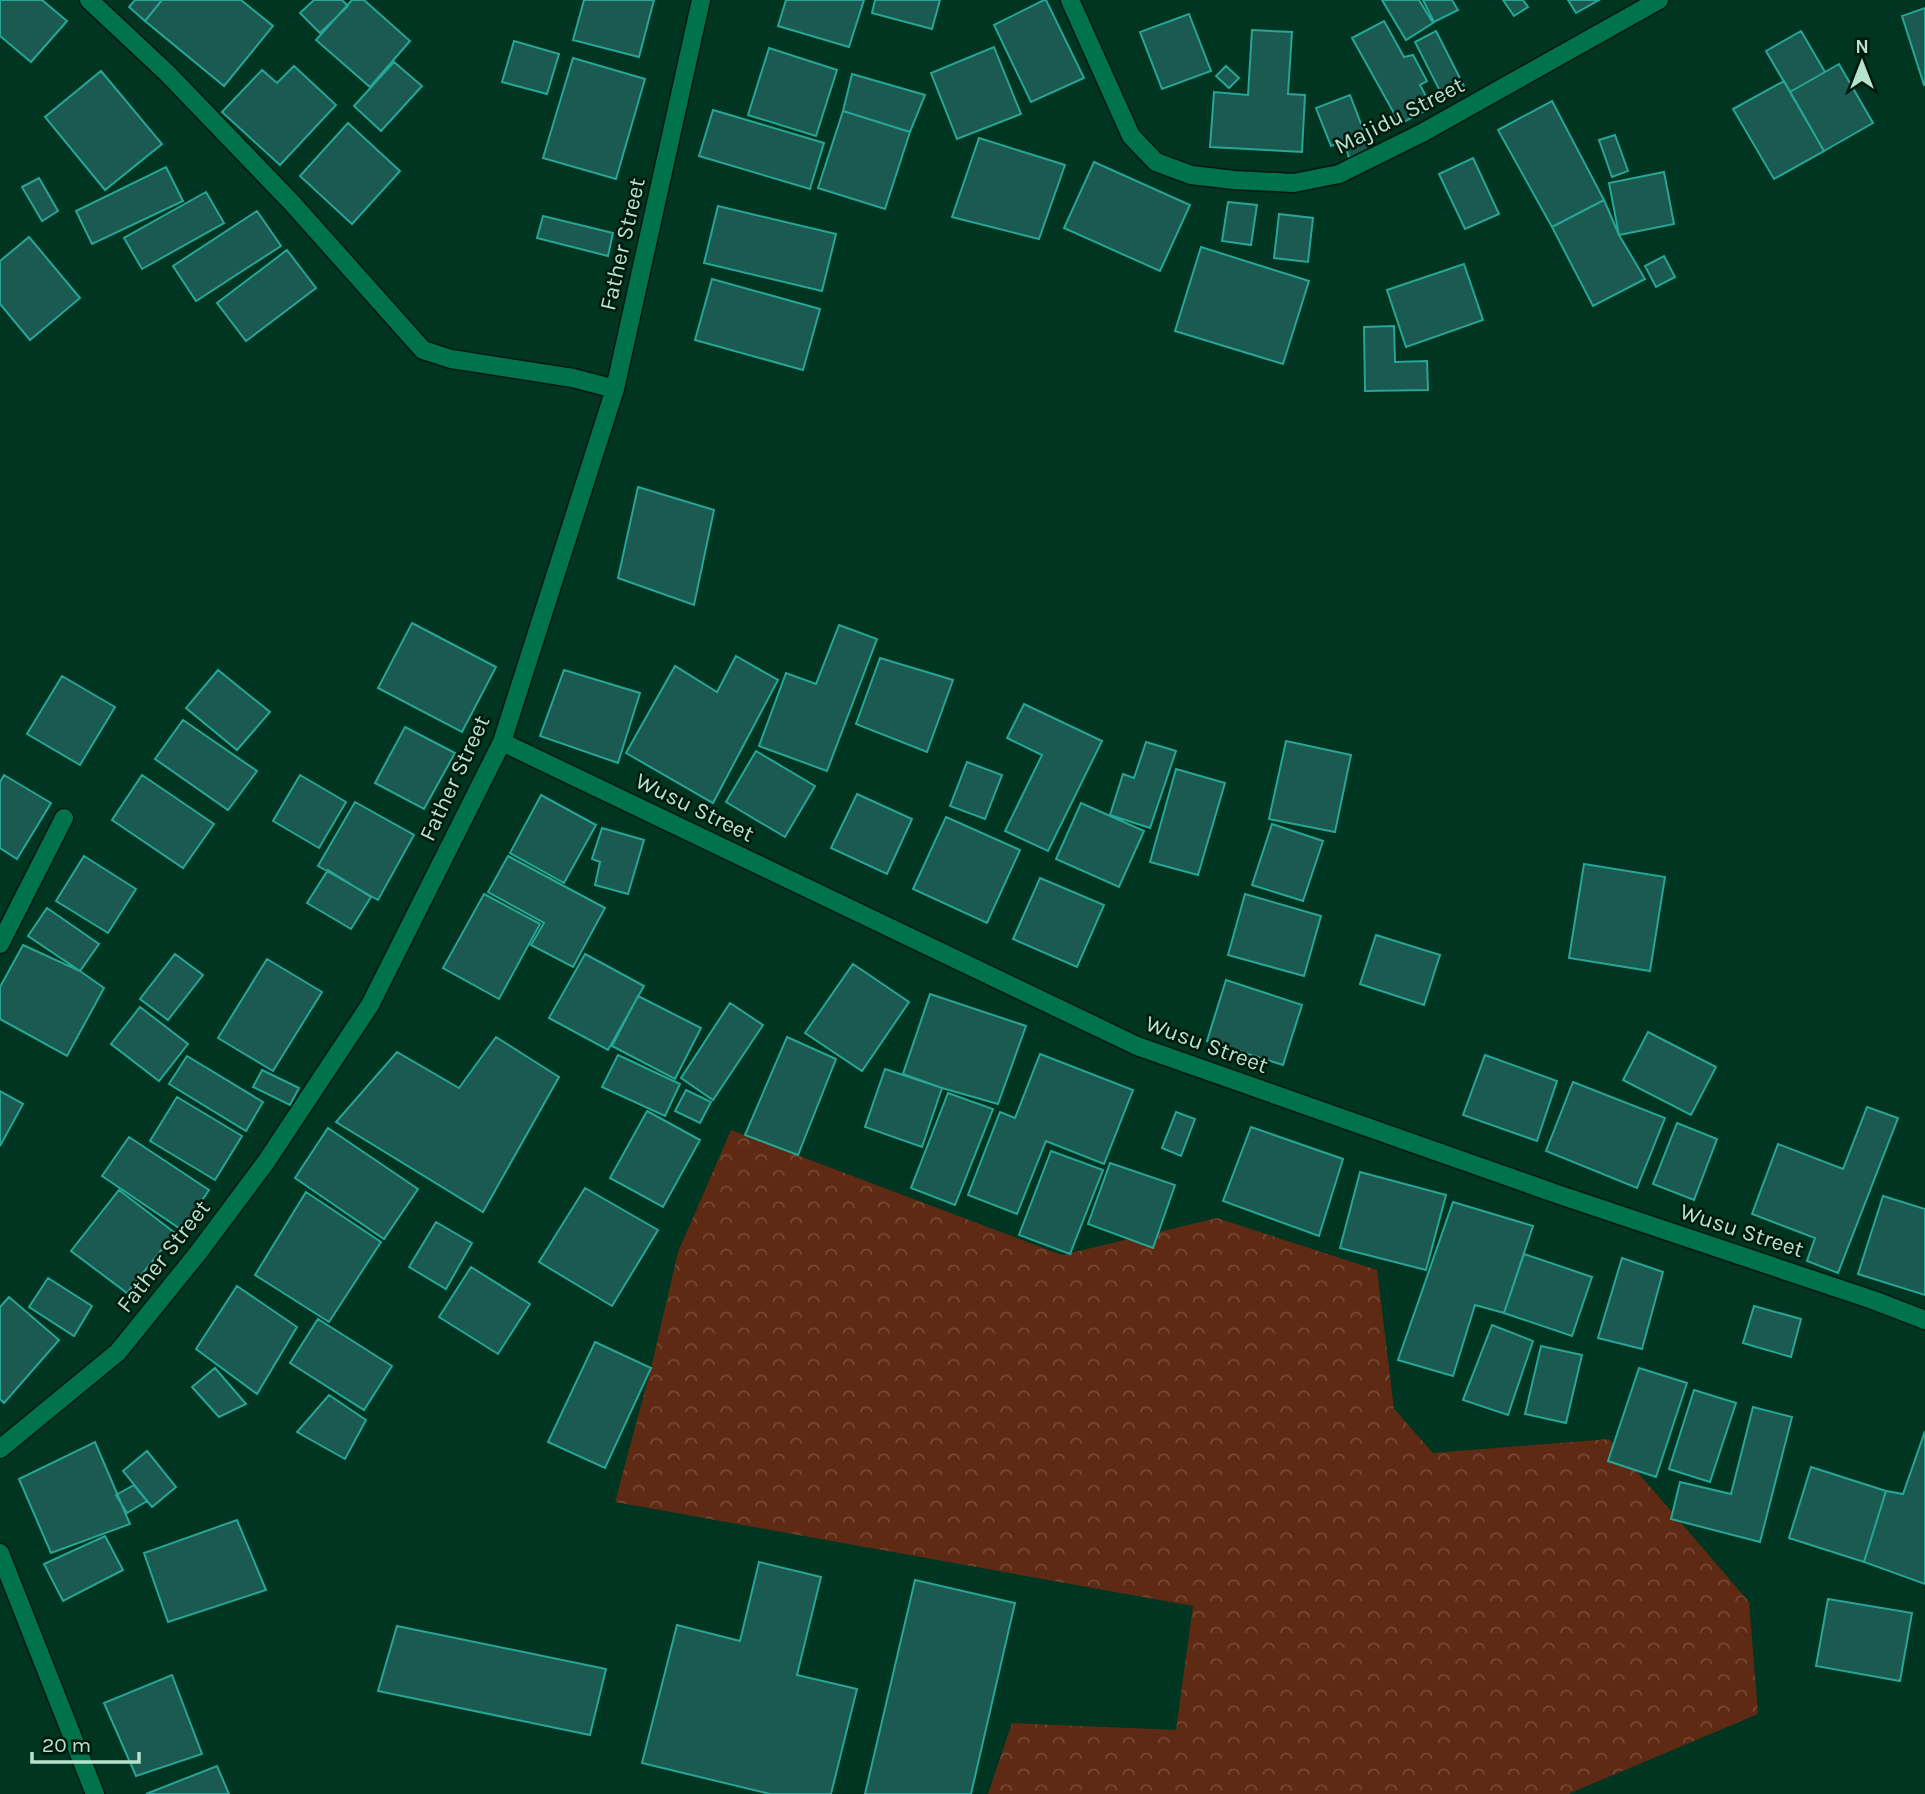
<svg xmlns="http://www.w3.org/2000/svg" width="1925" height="1794" viewBox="0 0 1925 1794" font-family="Karla,sans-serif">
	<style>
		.forest { fill: url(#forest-crowns) }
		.building { fill: #1b5a51; stroke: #27a595; stroke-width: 2 }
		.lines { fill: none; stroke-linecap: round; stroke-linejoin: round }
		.minor-casing { stroke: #00190e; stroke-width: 21 }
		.minor { stroke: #00734d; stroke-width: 18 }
		.labels { text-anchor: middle; stroke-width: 5; stroke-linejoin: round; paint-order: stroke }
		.street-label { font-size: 23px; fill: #b7e2cb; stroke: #00190e }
	</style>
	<defs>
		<pattern id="forest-crowns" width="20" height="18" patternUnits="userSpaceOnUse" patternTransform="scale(1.75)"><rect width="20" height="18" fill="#5f2a13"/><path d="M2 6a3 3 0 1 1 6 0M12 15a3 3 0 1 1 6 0" fill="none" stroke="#744934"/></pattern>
	</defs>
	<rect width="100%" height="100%" fill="#003521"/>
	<path class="forest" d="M 731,1130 L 1062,1255 L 1217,1218 L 1377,1270 L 1394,1409 L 1433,1453 L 1609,1439 L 1749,1602 L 1758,1714 L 1568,1794 L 988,1794 L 1012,1723 L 1176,1730 L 1193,1606 L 615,1502 L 651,1368 L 678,1252 Z"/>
	<path class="building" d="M 0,0 L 42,0 L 67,21 L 31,62 L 0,36 Z
		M 135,0 L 162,0 L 145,21 L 129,7 Z
		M 162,0 L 241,0 L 273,26 L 224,86 L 145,21 Z
		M 314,0 L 342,0 L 348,6 L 320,33 L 300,13 Z
		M 352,0 L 364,0 L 410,41 L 370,87 L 316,40 Z
		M 584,0 L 654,0 L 639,57 L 573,40 Z
		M 786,0 L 864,0 L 849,47 L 778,26 Z
		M 875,0 L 940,0 L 932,29 L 872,13 Z
		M 1044,0 L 1046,0 L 1084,78 L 1031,102 L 994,25 Z
		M 1382,0 L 1419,0 L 1433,23 L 1406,40 Z
		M 1423,0 L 1452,0 L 1458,10 L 1434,22 Z
		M 1503,0 L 1523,0 L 1528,7 L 1514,16 Z
		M 1568,0 L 1599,0 L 1576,13 Z
		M 1925,8 L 1925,85 L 1924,85 L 1902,16 Z
		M 1189,14 L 1211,71 L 1162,89 L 1140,32 Z
		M 1384,21 L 1404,57 L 1413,55 L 1427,81 L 1420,85 L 1432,107 L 1400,124 L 1352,38 Z
		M 1252,30 L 1292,32 L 1288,94 L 1305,95 L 1302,152 L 1210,147 L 1214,92 L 1248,95 Z
		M 1436,31 L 1465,88 L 1444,99 L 1415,42 Z
		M 1801,31 L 1825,72 L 1790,92 L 1766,51 Z
		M 514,41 L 559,54 L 547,94 L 502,82 Z
		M 994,47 L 1021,114 L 957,139 L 931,73 Z
		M 769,48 L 837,70 L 816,136 L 748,115 Z
		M 573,58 L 645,79 L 616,179 L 543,158 Z
		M 394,62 L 422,86 L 381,131 L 354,106 Z
		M 1839,64 L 1873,123 L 1824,151 L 1790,92 Z
		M 294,66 L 336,105 L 280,165 L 222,112 L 262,70 L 277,83 Z
		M 1226,66 L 1239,78 L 1229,88 L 1216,76 Z
		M 101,71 L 162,144 L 105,190 L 45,117 Z
		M 852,74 L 925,95 L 910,132 L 843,111 Z
		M 1784,81 L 1824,151 L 1774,179 L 1733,109 Z
		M 1350,95 L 1371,150 L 1349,158 L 1344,141 L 1331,146 L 1316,108 Z
		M 1552,101 L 1604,200 L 1552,227 L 1498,130 Z
		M 713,110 L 824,143 L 810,189 L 699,156 Z
		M 843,111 L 910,132 L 885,209 L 818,188 Z
		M 348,123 L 400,171 L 352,224 L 300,176 Z
		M 1615,135 L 1628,171 L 1612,177 L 1599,140 Z
		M 979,138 L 1065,165 L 1039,239 L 952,217 Z
		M 1473,158 L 1499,214 L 1465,229 L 1439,174 Z
		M 1094,162 L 1190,205 L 1160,271 L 1064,228 Z
		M 166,167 L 183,201 L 92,244 L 76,211 Z
		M 1664,172 L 1674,224 L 1619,235 L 1609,183 Z
		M 39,178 L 58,211 L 42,221 L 22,187 Z
		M 206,192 L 224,223 L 142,269 L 124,238 Z
		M 1604,200 L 1619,235 L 1645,279 L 1593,306 L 1552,227 Z
		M 1228,202 L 1257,205 L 1251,245 L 1222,241 Z
		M 718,206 L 836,234 L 822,291 L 704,263 Z
		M 257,211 L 281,246 L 196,301 L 173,266 Z
		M 1279,214 L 1313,218 L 1308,262 L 1274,258 Z
		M 543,216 L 613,233 L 608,256 L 537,238 Z
		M 29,237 L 80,298 L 30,340 L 0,304 L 0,261 Z
		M 1201,247 L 1309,281 L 1283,364 L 1175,331 Z
		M 287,250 L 316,288 L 246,341 L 217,303 Z
		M 1664,256 L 1675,277 L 1656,287 L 1645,266 Z
		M 1464,264 L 1483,320 L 1406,347 L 1387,290 Z
		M 712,279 L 820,309 L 803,370 L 695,340 Z
		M 1394,326 L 1395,362 L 1427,361 L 1428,390 L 1365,391 L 1364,327 Z
		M 638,487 L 714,510 L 694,605 L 618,578 Z
		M 412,623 L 496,667 L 462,732 L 378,688 Z
		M 839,625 L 877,639 L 827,771 L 759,746 L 786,673 L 816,684 Z
		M 736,656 L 778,680 L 713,803 L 626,753 L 675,666 L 717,692 Z
		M 880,658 L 953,680 L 927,752 L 856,724 Z
		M 218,670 L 270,712 L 237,750 L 186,708 Z
		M 564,670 L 640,693 L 618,763 L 540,736 Z
		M 62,676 L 115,707 L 80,765 L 27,734 Z
		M 1024,704 L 1102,741 L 1048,851 L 1005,831 L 1042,755 L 1007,738 Z
		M 183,720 L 257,771 L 228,810 L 155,759 Z
		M 405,727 L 455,753 L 424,809 L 375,783 Z
		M 1286,741 L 1351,755 L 1335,832 L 1269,819 Z
		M 1146,742 L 1176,751 L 1150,828 L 1110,815 L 1123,774 L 1134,778 Z
		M 756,751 L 815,786 L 785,837 L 726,802 Z
		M 967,762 L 1002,775 L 985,819 L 950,806 Z
		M 1176,769 L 1225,783 L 1198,875 L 1150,862 Z
		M 4,775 L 51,803 L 17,859 L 0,848 L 0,782 Z
		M 142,775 L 214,824 L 183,868 L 112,820 Z
		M 300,775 L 346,802 L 319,848 L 273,821 Z
		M 857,794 L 912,819 L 887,874 L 831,848 Z
		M 541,795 L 596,825 L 564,883 L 510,853 Z
		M 355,802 L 414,835 L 378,900 L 318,866 Z
		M 1081,803 L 1144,831 L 1119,887 L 1056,859 Z
		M 946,817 L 1020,850 L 987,923 L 913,889 Z
		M 1272,824 L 1323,841 L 1303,901 L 1252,885 Z
		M 602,828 L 644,840 L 628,894 L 595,885 L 600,862 L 592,859 Z
		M 84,856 L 136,889 L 108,933 L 56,901 Z
		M 508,856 L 605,908 L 573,967 L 531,945 L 544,923 L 488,892 Z
		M 1584,864 L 1665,877 L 1650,971 L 1569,958 Z
		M 328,870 L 371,897 L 351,929 L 307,903 Z
		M 1040,878 L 1104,905 L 1077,967 L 1013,939 Z
		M 484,894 L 540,924 L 499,999 L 443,968 Z
		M 1245,894 L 1321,916 L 1304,976 L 1228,955 Z
		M 47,908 L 99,944 L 80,971 L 28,936 Z
		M 1376,935 L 1440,955 L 1424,1005 L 1360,984 Z
		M 23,945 L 80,971 L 104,988 L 67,1056 L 0,1019 L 0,987 Z
		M 175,954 L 203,975 L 168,1020 L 140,999 Z
		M 585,954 L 644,986 L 608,1050 L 549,1018 Z
		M 267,959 L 322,992 L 273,1071 L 218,1038 Z
		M 853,964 L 909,1002 L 862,1071 L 805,1033 Z
		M 1226,980 L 1302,1005 L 1283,1065 L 1207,1041 Z
		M 930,994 L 1026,1026 L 998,1104 L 942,1088 L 903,1074 Z
		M 638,996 L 701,1028 L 675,1079 L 612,1046 Z
		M 730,1003 L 763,1025 L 713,1100 L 681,1078 Z
		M 140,1007 L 188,1044 L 159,1081 L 111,1044 Z
		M 1648,1032 L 1716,1067 L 1691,1115 L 1623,1080 Z
		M 496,1037 L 559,1077 L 483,1212 L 336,1122 L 397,1052 L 459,1088 Z
		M 787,1037 L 836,1059 L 798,1155 L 745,1135 Z
		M 1040,1054 L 1133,1090 L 1104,1164 L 1046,1141 L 1017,1214 L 968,1195 L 1000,1112 L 1015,1118 Z
		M 618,1055 L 680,1084 L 665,1116 L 602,1087 Z
		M 1485,1055 L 1557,1081 L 1537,1141 L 1463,1115 Z
		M 187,1056 L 263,1102 L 246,1131 L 169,1084 Z
		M 885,1069 L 942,1088 L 922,1147 L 865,1127 Z
		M 262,1070 L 299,1088 L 290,1105 L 253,1087 Z
		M 1573,1082 L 1665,1118 L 1637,1188 L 1546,1151 Z
		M 686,1090 L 711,1102 L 700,1123 L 675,1111 Z
		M 0,1091 L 23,1104 L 0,1146 Z
		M 948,1093 L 993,1109 L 955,1205 L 911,1188 Z
		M 177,1097 L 242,1136 L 215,1180 L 150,1141 Z
		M 1867,1107 L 1898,1118 L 1838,1273 L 1807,1261 L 1815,1238 L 1752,1214 L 1778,1144 L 1843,1169 Z
		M 647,1111 L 700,1140 L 663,1207 L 610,1178 Z
		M 1176,1112 L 1195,1119 L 1181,1156 L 1162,1148 Z
		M 1677,1123 L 1717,1139 L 1694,1200 L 1653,1184 Z
		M 1251,1127 L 1343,1159 L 1319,1236 L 1223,1201 Z
		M 328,1128 L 418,1189 L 384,1239 L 295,1178 Z
		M 129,1137 L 209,1190 L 182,1230 L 102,1176 Z
		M 1051,1151 L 1103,1170 L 1070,1254 L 1019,1235 Z
		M 1110,1163 L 1175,1185 L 1153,1248 L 1088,1224 Z
		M 1360,1172 L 1446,1195 L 1426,1270 L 1340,1248 Z
		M 585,1188 L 658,1230 L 612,1306 L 539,1262 Z
		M 119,1190 L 175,1233 L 127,1293 L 71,1251 Z
		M 306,1192 L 381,1242 L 329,1322 L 255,1275 Z
		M 1883,1196 L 1925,1209 L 1925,1295 L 1858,1274 Z
		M 1453,1202 L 1533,1226 L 1504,1313 L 1475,1305 L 1453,1376 L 1398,1360 Z
		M 436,1222 L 472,1243 L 446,1289 L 409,1267 Z
		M 1524,1254 L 1592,1277 L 1572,1336 L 1504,1313 Z
		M 1622,1258 L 1663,1272 L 1642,1349 L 1598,1338 Z
		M 471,1267 L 530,1304 L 498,1354 L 439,1317 Z
		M 48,1278 L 92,1306 L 74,1336 L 29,1307 Z
		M 237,1286 L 297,1327 L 257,1394 L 196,1349 Z
		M 9,1297 L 59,1340 L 4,1403 L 0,1399 L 0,1307 Z
		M 1754,1306 L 1801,1319 L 1791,1357 L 1743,1343 Z
		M 318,1319 L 392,1366 L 364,1410 L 290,1363 Z
		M 1492,1325 L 1533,1341 L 1508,1415 L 1463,1400 Z
		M 595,1342 L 651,1368 L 605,1468 L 548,1442 Z
		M 1541,1346 L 1582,1355 L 1566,1423 L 1525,1414 Z
		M 215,1368 L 246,1404 L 219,1417 L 192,1387 Z
		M 1639,1368 L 1687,1383 L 1656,1477 L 1608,1461 Z
		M 1694,1390 L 1736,1403 L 1710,1482 L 1669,1469 Z
		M 329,1395 L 366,1420 L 345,1459 L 297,1432 Z
		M 1753,1407 L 1792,1417 L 1760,1542 L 1671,1519 L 1680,1482 L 1731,1494 Z
		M 1925,1431 L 1925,1584 L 1864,1562 L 1886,1491 L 1903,1494 Z
		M 95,1442 L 130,1524 L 51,1553 L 19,1479 Z
		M 147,1451 L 176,1487 L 152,1507 L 123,1471 Z
		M 1811,1467 L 1886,1491 L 1864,1562 L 1789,1538 Z
		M 134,1485 L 147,1501 L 127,1513 L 116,1495 Z
		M 237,1520 L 266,1590 L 168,1622 L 144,1553 Z
		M 105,1536 L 123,1570 L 63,1601 L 44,1564 Z
		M 759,1562 L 821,1577 L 797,1675 L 857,1689 L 831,1794 L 770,1794 L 642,1763 L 677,1625 L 740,1641 Z
		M 915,1580 L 1015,1603 L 971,1794 L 865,1794 Z
		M 1828,1599 L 1912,1613 L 1900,1681 L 1816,1666 Z
		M 397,1626 L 606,1669 L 590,1735 L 378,1691 Z
		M 172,1675 L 202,1754 L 136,1776 L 104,1703 Z
		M 217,1766 L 229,1794 L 146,1794 Z"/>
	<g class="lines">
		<g class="minor-casing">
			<path id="minor" d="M 89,0 L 167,73 L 292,203 L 423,350 L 451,359 L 573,378 L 615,389
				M 1070,0 L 1131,136 L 1156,162 L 1191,175 L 1234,180 L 1294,183 L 1339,174 L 1422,133 L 1659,0
				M 502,742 L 1137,1046 L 1557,1194 L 1873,1300 L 1925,1320
				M 0,944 L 64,818
				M 0,1449 L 118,1352 L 198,1253 L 266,1162 L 370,1005 L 502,742 L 615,389 L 701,0
				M 0,1553 L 95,1794"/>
		</g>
		<use href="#minor" class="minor"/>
	</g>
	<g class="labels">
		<g class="street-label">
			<text transform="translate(1399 115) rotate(-27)" y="8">Majidu Street</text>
			<text transform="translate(622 244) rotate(-77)" y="8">Father Street</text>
			<text transform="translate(454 778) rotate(-65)" y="8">Father Street</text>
			<text transform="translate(695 807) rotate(26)" y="8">Wusu Street</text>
			<text transform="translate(1207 1044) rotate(20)" y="8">Wusu Street</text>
			<text transform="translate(1742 1230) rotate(18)" y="8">Wusu Street</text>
			<text transform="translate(163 1256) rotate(-52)" y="8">Father Street</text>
		</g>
	</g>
	<g transform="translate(1862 63)" stroke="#00190e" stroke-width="5" paint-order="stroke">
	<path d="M0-5L12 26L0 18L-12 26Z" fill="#b7e2cb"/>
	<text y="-10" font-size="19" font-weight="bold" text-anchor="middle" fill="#b7e2cb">N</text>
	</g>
	<path d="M32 1752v10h107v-10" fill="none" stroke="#b7e2cb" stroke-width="3.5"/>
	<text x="42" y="1752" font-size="21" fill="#b7e2cb" stroke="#00190e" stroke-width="5" paint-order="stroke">20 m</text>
</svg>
